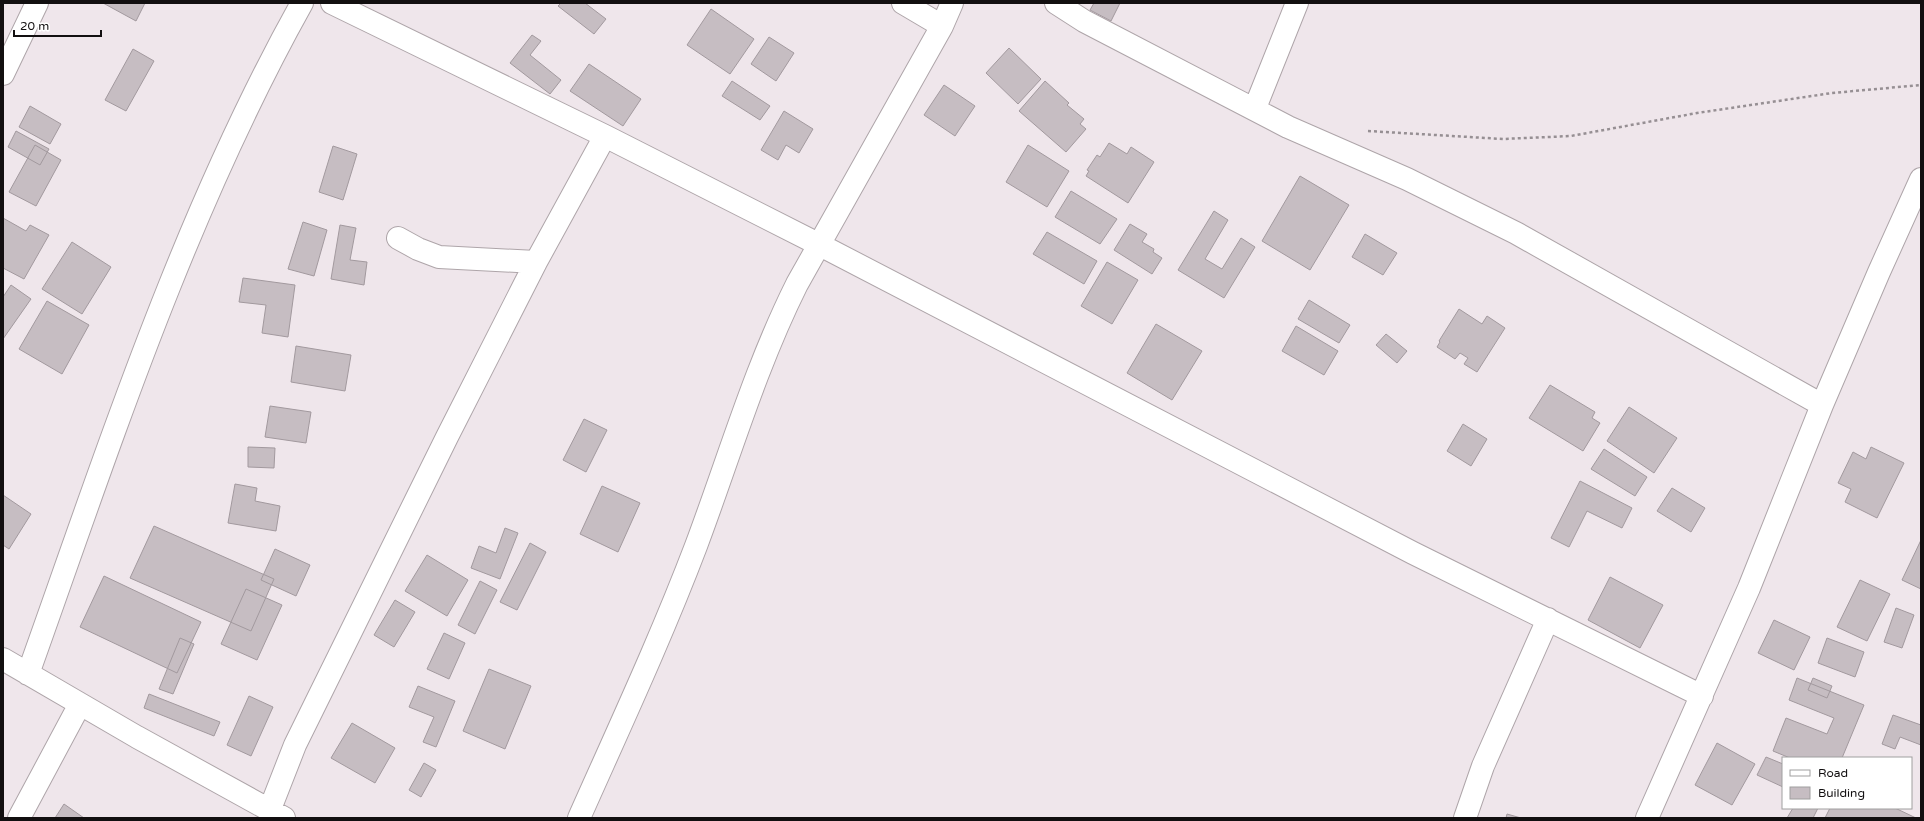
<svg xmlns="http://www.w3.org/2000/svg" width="1924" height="821" viewBox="0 0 1924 821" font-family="'Varela Round',sans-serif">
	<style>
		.building { fill: #c6bdc2; stroke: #a2999e }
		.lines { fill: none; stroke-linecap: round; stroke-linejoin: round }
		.minor-casing { stroke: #aea5a9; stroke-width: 24 }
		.path { stroke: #968f93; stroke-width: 2.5; stroke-dasharray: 3 3; stroke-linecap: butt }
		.minor { stroke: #fff; stroke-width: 22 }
	</style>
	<rect width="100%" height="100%" fill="#efe6eb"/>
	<path class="building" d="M 103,3 L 145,3 L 136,21 Z
		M 561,3 L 585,3 L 606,19 L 594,34 L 558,6 Z
		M 1094,3 L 1120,3 L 1111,21 L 1090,10 Z
		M 711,9 L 754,39 L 730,74 L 687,45 Z
		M 532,35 L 541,41 L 530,55 L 561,80 L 550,94 L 510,63 Z
		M 769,37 L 794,53 L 776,81 L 751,64 Z
		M 1009,48 L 1041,79 L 1018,104 L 986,73 Z
		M 133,49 L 154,61 L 126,111 L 105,100 Z
		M 589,64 L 641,99 L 623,126 L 570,91 Z
		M 732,81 L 770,106 L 760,120 L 722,96 Z
		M 1045,81 L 1069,103 L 1067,105 L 1084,119 L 1080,124 L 1086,129 L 1066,152 L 1019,111 Z
		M 944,85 L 975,106 L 955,136 L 924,115 Z
		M 30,106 L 61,124 L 50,144 L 19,127 Z
		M 784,111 L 813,129 L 799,153 L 786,145 L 778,160 L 761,150 Z
		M 16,131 L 49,149 L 40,165 L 8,147 Z
		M 1109,143 L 1127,154 L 1131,147 L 1154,162 L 1128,203 L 1086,176 L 1089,171 L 1087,170 L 1097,155 L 1100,157 Z
		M 35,145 L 61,160 L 36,206 L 9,192 Z
		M 1028,145 L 1069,171 L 1047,207 L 1006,182 Z
		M 333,146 L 357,154 L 343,200 L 319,192 Z
		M 1300,176 L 1349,205 L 1310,270 L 1262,241 Z
		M 1071,191 L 1117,219 L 1100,244 L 1055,217 Z
		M 1214,211 L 1228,220 L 1205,259 L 1222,269 L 1241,238 L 1255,247 L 1224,298 L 1178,270 Z
		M 3,218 L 26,231 L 30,225 L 49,235 L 24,279 L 3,268 Z
		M 303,222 L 327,230 L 314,276 L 288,269 Z
		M 1130,224 L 1147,234 L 1142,242 L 1154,249 L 1153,252 L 1162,258 L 1152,274 L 1114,250 Z
		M 340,225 L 356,228 L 350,260 L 367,262 L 364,285 L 331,279 Z
		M 1047,232 L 1097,261 L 1084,284 L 1033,254 Z
		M 1365,234 L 1397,253 L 1383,275 L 1352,257 Z
		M 72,242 L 111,267 L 82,314 L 42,289 Z
		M 1107,262 L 1138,280 L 1112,324 L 1081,306 Z
		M 243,278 L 295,285 L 288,337 L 262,333 L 266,305 L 239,302 Z
		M 11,285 L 31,299 L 3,339 L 3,297 Z
		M 1309,300 L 1350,325 L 1339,343 L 1298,319 Z
		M 47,301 L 89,325 L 62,374 L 19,349 Z
		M 1459,309 L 1482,324 L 1487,316 L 1505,328 L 1477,372 L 1464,364 L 1468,358 L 1460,353 L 1455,359 L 1437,347 L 1440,342 L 1439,341 Z
		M 1156,324 L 1202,351 L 1172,400 L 1127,373 Z
		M 1296,326 L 1338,351 L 1324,375 L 1282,351 Z
		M 1386,334 L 1407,351 L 1397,363 L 1376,345 Z
		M 296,346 L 351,355 L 345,391 L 291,382 Z
		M 1550,385 L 1595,412 L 1592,418 L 1600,423 L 1583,451 L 1529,418 Z
		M 270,406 L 311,412 L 306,443 L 265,437 Z
		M 1629,407 L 1677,438 L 1654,473 L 1607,441 Z
		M 584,419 L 607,430 L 586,472 L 563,460 Z
		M 1463,424 L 1487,439 L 1471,466 L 1447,451 Z
		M 248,447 L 275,448 L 274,468 L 248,467 Z
		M 1871,447 L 1904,463 L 1877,518 L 1845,502 L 1851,489 L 1838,483 L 1853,452 L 1866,459 Z
		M 1604,449 L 1647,477 L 1635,496 L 1591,469 Z
		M 1580,481 L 1632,508 L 1622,528 L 1587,511 L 1569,547 L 1551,538 Z
		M 235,484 L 257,488 L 255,501 L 280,506 L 276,531 L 228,523 Z
		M 602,486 L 640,503 L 618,552 L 580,534 Z
		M 1672,488 L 1705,508 L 1691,532 L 1657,511 Z
		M 3,495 L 31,514 L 9,549 L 3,545 Z
		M 154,526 L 274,579 L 251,631 L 130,578 Z
		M 505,528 L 518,533 L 500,579 L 471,568 L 479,546 L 496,553 Z
		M 1921,540 L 1921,589 L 1902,580 Z
		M 530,543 L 546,552 L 517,610 L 500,602 Z
		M 275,549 L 310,565 L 296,596 L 261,580 Z
		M 427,555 L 468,580 L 447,616 L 405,591 Z
		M 104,576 L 201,622 L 177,673 L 80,627 Z
		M 1610,577 L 1663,605 L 1640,648 L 1588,620 Z
		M 1860,580 L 1890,594 L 1867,641 L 1837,627 Z
		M 480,581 L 497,590 L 475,634 L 458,625 Z
		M 246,589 L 282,605 L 257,660 L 221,644 Z
		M 395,600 L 415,612 L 394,647 L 374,635 Z
		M 1896,608 L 1914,615 L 1902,648 L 1884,642 Z
		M 1774,620 L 1810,637 L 1794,670 L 1758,653 Z
		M 444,633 L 465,643 L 449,679 L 427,669 Z
		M 180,638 L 194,644 L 173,694 L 159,689 Z
		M 1827,638 L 1864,652 L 1855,677 L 1818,663 Z
		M 489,669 L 531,686 L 505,749 L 463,731 Z
		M 1797,678 L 1864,705 L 1842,758 L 1790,758 L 1773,751 L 1786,718 L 1827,734 L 1834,718 L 1789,700 Z
		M 1813,678 L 1832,686 L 1827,698 L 1808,690 Z
		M 418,686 L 455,701 L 436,747 L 423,742 L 434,717 L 409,707 Z
		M 149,694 L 220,722 L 214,736 L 144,708 Z
		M 249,696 L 273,707 L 251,756 L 227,745 Z
		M 1893,715 L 1921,725 L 1921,745 L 1900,737 L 1895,749 L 1882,744 Z
		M 352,723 L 395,748 L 375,783 L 331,758 Z
		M 1717,743 L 1755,764 L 1732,805 L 1695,785 Z
		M 1766,757 L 1783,764 L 1783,787 L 1757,775 Z
		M 424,763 L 436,770 L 421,797 L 409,790 Z
		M 64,804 L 84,818 L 55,818 Z
		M 1793,808 L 1818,808 L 1813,818 L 1787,818 Z
		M 1830,808 L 1895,808 L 1916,818 L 1825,818 Z
		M 1507,814 L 1521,818 L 1506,818 Z"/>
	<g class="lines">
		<g class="minor-casing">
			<path id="minor" d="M 332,3 L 605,136 L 820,245 L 1413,553 L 1702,696
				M 903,3 L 942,26
				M 1056,3 L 1084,21 L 1288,127 L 1407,179 L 1516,233 L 1822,405
				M 3,74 L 37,3
				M 1255,108 L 1297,3
				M 398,238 L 418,249 L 439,257 L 536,262
				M 3,659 L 137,737 L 284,818
				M 28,674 C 109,447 184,214 302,3
				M 270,809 L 295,745 L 447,437 L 536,262 L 605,136
				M 19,818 L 80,704
				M 579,818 C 619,728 661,638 696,546 C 729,458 755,368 797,284 L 942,26 L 952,3
				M 1465,818 L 1483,766 L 1548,619
				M 1647,818 L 1749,588 L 1822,405 L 1879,272 L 1921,179"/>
		</g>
		<path class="path" d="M 1368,131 L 1503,139 L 1571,136 L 1697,113 L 1832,93 L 1921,85"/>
		<use href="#minor" class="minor"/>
	</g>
	<rect width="1924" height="821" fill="none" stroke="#120f10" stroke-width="8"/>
	<rect x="1782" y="757" width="130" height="52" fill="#ffffff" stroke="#a09f9f"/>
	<rect x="1790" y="770" width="20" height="6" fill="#ffffff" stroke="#a09f9f"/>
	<text x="1818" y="777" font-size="12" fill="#120f10">Road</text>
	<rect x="1790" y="787" width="20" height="12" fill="#c6bdc2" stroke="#a09f9f"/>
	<text x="1818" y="797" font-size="12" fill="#120f10">Building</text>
	<path d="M14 30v6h87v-6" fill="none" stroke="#120f10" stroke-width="2"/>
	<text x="20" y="30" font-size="12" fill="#120f10" stroke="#ffffff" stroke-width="3" paint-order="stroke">20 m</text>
</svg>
